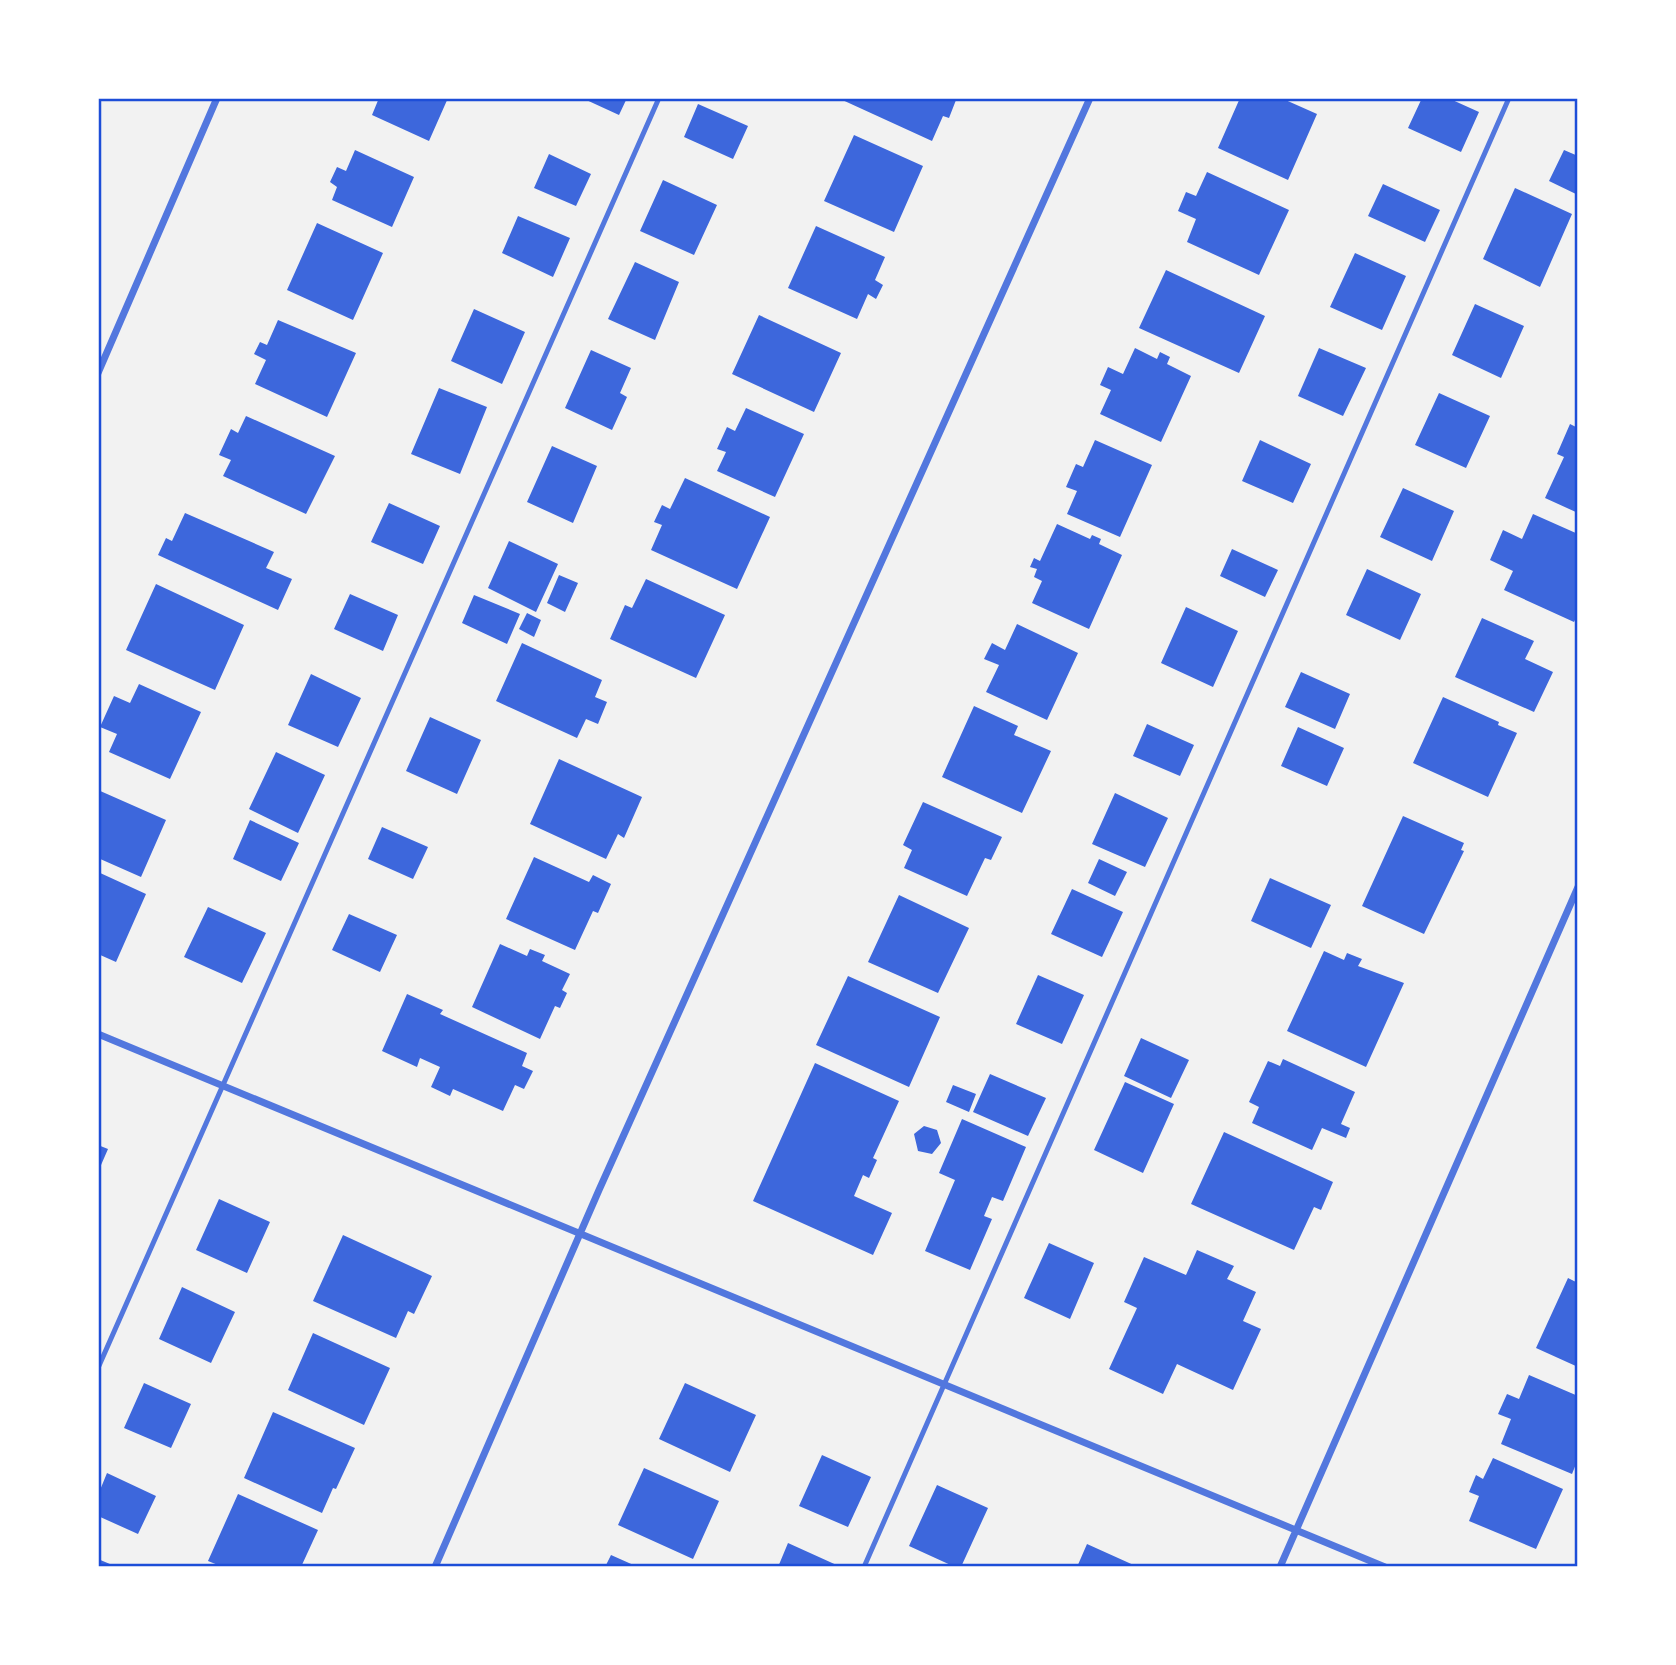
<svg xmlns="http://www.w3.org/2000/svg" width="1676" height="1665" viewBox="0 0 1676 1665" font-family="'Titillium Web',sans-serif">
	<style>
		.building { fill: #3d67dc }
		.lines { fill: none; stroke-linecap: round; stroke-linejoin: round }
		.service { stroke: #5277de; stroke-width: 5 }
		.minor { stroke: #5277de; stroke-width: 7 }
		.neatline { fill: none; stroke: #1d4ed8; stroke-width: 2.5 }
	</style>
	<rect width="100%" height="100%" fill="#f2f2f2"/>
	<path class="building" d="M 379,98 L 448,98 L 429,141 L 372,115 Z
		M 582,98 L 627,98 L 619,115 Z
		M 838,98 L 953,98 L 956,100 L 949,118 L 943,116 L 932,141 Z
		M 1240,98 L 1281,98 L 1317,114 L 1288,180 L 1218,148 Z
		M 1422,98 L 1448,98 L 1479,112 L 1461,152 L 1408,128 Z
		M 698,104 L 748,126 L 733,159 L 684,137 Z
		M 854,135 L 923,166 L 894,232 L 824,201 Z
		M 355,150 L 414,177 L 392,227 L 332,200 L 337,187 L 330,182 L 337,167 L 346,171 Z
		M 1564,150 L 1578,156 L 1578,195 L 1549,181 Z
		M 549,154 L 591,174 L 576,206 L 534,188 Z
		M 1207,172 L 1289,210 L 1259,275 L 1187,242 L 1196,219 L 1178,211 L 1186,192 L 1196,196 Z
		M 663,180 L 717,205 L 694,255 L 640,231 Z
		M 1383,184 L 1440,210 L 1425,242 L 1368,216 Z
		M 1515,188 L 1572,214 L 1540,287 L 1483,259 Z
		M 518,216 L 570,238 L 553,277 L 502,253 Z
		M 317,223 L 383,253 L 353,320 L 287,290 Z
		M 816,226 L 885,257 L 875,280 L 883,285 L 876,299 L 868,294 L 857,319 L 788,288 Z
		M 1355,253 L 1406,276 L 1382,330 L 1330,307 Z
		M 635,262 L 679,282 L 655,340 L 608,319 Z
		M 1166,270 L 1265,316 L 1239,373 L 1139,328 Z
		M 1475,304 L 1524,326 L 1501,378 L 1452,355 Z
		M 474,309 L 525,332 L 502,384 L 451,361 Z
		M 759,315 L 841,353 L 814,412 L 732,374 Z
		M 278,320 L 356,353 L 327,417 L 255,384 L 266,360 L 254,354 L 260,342 L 267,345 Z
		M 1135,348 L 1157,359 L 1160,352 L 1170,357 L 1167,364 L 1191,376 L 1161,442 L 1100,414 L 1111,390 L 1100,385 L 1108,367 L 1123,374 Z
		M 1319,348 L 1366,368 L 1343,416 L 1298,396 Z
		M 591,350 L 631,368 L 620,393 L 627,397 L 612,430 L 565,408 Z
		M 439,388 L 487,407 L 460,474 L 411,454 Z
		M 1439,393 L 1490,416 L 1466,468 L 1415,445 Z
		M 746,408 L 804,434 L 775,497 L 717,471 L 726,452 L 717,449 L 727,427 L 735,431 Z
		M 246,416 L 335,456 L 306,514 L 223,476 L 231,460 L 219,455 L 231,429 L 238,433 Z
		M 1570,424 L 1578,428 L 1578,513 L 1545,498 L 1564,457 L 1557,454 Z
		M 1095,440 L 1152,465 L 1120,537 L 1067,514 L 1077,491 L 1066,487 L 1076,464 L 1083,467 Z
		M 1260,440 L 1311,464 L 1293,503 L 1242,481 Z
		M 552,446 L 597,466 L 573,523 L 527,502 Z
		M 685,478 L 770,517 L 737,589 L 651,550 L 662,525 L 654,522 L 662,505 L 670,509 Z
		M 1403,488 L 1454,511 L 1432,561 L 1380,537 Z
		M 389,503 L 440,526 L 423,564 L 371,542 Z
		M 185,513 L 274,552 L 266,568 L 292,579 L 278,610 L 158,555 L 166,538 L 172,541 Z
		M 1533,514 L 1578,534 L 1578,614 L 1574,622 L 1504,590 L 1513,571 L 1490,560 L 1503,530 L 1522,539 Z
		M 1057,524 L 1090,539 L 1092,535 L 1101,539 L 1099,544 L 1122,555 L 1089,629 L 1032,603 L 1042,581 L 1034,577 L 1037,569 L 1030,567 L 1034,558 L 1040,561 Z
		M 509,541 L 558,564 L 536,612 L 488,588 Z
		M 1232,549 L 1278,570 L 1265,597 L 1220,576 Z
		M 1367,569 L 1421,594 L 1400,640 L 1346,615 Z
		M 559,575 L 578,583 L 565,612 L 547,603 Z
		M 646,579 L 725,615 L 696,678 L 610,639 L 625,605 L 632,608 Z
		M 156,584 L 244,625 L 215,690 L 126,650 Z
		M 350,594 L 398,615 L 383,651 L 334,629 Z
		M 474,595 L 520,614 L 507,644 L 462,623 Z
		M 1186,607 L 1238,631 L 1213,687 L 1161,663 Z
		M 527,613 L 541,620 L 534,637 L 519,629 Z
		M 1482,618 L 1534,641 L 1525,659 L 1553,672 L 1534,712 L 1455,677 Z
		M 1017,624 L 1078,653 L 1047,720 L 986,692 L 999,665 L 984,659 L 992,643 L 1005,650 Z
		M 522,643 L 602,680 L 595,697 L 607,702 L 598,724 L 586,719 L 577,738 L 496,701 Z
		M 1301,672 L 1350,694 L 1335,729 L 1285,707 Z
		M 311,674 L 361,698 L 338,747 L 288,725 Z
		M 139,684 L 201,712 L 170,779 L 109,752 L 117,734 L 100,727 L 114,696 L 130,703 Z
		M 1443,697 L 1499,722 L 1498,725 L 1517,733 L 1488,797 L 1413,763 Z
		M 974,706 L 1018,726 L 1014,735 L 1051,751 L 1022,813 L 942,777 Z
		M 430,717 L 481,740 L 457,794 L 406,771 Z
		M 1147,724 L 1194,745 L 1180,776 L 1133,756 Z
		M 1298,727 L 1344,748 L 1327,786 L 1281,766 Z
		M 276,752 L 325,775 L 298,833 L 249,809 Z
		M 559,759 L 642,797 L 624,838 L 618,834 L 606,859 L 530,824 Z
		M 98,790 L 166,820 L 141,877 L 98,858 Z
		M 1115,793 L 1168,818 L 1145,867 L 1092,844 Z
		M 923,802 L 1002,837 L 991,860 L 985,858 L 967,896 L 904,868 L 912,850 L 903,845 Z
		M 1403,816 L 1464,843 L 1461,850 L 1464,851 L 1424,934 L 1362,906 Z
		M 250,820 L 299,843 L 281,881 L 233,859 Z
		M 382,827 L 428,847 L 413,879 L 368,859 Z
		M 534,857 L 589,882 L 593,875 L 611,884 L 598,913 L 593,911 L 575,950 L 506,919 Z
		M 1099,859 L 1127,872 L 1115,896 L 1088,883 Z
		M 98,872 L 146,894 L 116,962 L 98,954 Z
		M 1270,878 L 1331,905 L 1311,948 L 1251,921 Z
		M 1072,889 L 1123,912 L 1102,957 L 1051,934 Z
		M 899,895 L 969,928 L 938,993 L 868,962 Z
		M 208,907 L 266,933 L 242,983 L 184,957 Z
		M 349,914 L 397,935 L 380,972 L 332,950 Z
		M 500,944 L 527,956 L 530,949 L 545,955 L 542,961 L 570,974 L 562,990 L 567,993 L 560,1008 L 555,1006 L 540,1039 L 472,1007 Z
		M 1324,951 L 1344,960 L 1347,953 L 1362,959 L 1358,966 L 1404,983 L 1366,1067 L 1287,1031 Z
		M 1038,975 L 1084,995 L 1062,1044 L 1016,1024 Z
		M 848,976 L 940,1017 L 909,1087 L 816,1045 Z
		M 407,994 L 443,1010 L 440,1014 L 527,1053 L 522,1066 L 533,1071 L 524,1089 L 515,1085 L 503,1111 L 453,1089 L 450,1096 L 431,1087 L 440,1067 L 420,1058 L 417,1067 L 382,1051 Z
		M 1141,1038 L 1189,1060 L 1171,1098 L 1124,1076 Z
		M 1283,1059 L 1355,1092 L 1341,1124 L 1350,1128 L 1346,1138 L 1322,1128 L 1312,1150 L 1252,1123 L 1259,1107 L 1249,1102 L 1268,1061 L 1280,1066 Z
		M 815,1063 L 899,1101 L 873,1158 L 877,1160 L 869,1178 L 863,1175 L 854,1196 L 892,1213 L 873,1255 L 753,1201 Z
		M 990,1074 L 1046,1098 L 1028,1136 L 973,1112 Z
		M 1125,1082 L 1174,1104 L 1143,1173 L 1094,1150 Z
		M 953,1085 L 976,1094 L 969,1112 L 946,1102 Z
		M 962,1119 L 1026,1147 L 1003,1201 L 992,1197 L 984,1216 L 992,1219 L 970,1270 L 925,1251 L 955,1180 L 939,1173 Z
		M 924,1126 L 937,1130 L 941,1143 L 932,1154 L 918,1151 L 914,1134 Z
		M 1224,1132 L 1333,1182 L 1321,1210 L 1314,1207 L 1294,1250 L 1191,1204 Z
		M 98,1145 L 108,1149 L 98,1172 Z
		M 219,1199 L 270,1222 L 247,1273 L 196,1250 Z
		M 343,1235 L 432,1276 L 414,1314 L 408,1311 L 396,1338 L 313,1301 Z
		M 1049,1243 L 1094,1263 L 1070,1319 L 1024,1298 Z
		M 1197,1250 L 1234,1266 L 1227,1279 L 1256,1292 L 1243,1321 L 1261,1329 L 1233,1390 L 1177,1364 L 1163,1394 L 1109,1369 L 1137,1308 L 1124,1302 L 1144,1257 L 1186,1275 Z
		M 1568,1278 L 1578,1283 L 1578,1367 L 1536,1348 Z
		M 182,1287 L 235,1312 L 211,1363 L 159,1339 Z
		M 313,1333 L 390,1368 L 364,1425 L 288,1390 Z
		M 1529,1375 L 1578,1396 L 1578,1459 L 1572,1474 L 1501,1444 L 1511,1419 L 1498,1414 L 1507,1394 L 1519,1399 Z
		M 144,1383 L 191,1404 L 171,1448 L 124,1428 Z
		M 685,1383 L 756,1415 L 730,1472 L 659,1439 Z
		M 273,1412 L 355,1448 L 336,1489 L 333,1488 L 322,1513 L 244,1478 Z
		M 822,1455 L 871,1477 L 848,1527 L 799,1506 Z
		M 1493,1458 L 1563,1489 L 1536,1549 L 1469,1521 L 1479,1496 L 1469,1492 L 1476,1475 L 1483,1479 Z
		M 644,1468 L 719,1501 L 693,1559 L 618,1525 Z
		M 107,1473 L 156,1496 L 138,1534 L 98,1516 L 98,1495 Z
		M 937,1485 L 988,1508 L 961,1567 L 955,1567 L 909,1546 Z
		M 238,1494 L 318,1530 L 301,1567 L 223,1567 L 208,1561 Z
		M 788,1543 L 841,1567 L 778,1567 Z
		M 1087,1544 L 1138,1567 L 1077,1567 Z
		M 611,1555 L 638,1567 L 605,1567 Z
		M 98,1559 L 117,1567 L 98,1567 Z"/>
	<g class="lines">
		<path class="service" d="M 98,1368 L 659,98
			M 864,1567 L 1509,98"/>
		<path class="minor" d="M 98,373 L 217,98
			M 98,1034 L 1385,1567
			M 435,1567 L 599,1190 L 1090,98
			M 1280,1567 L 1578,887"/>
	</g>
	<rect width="1676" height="1665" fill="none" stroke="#ffffff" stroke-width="200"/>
	<rect x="100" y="100" width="1476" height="1465" class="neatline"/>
</svg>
